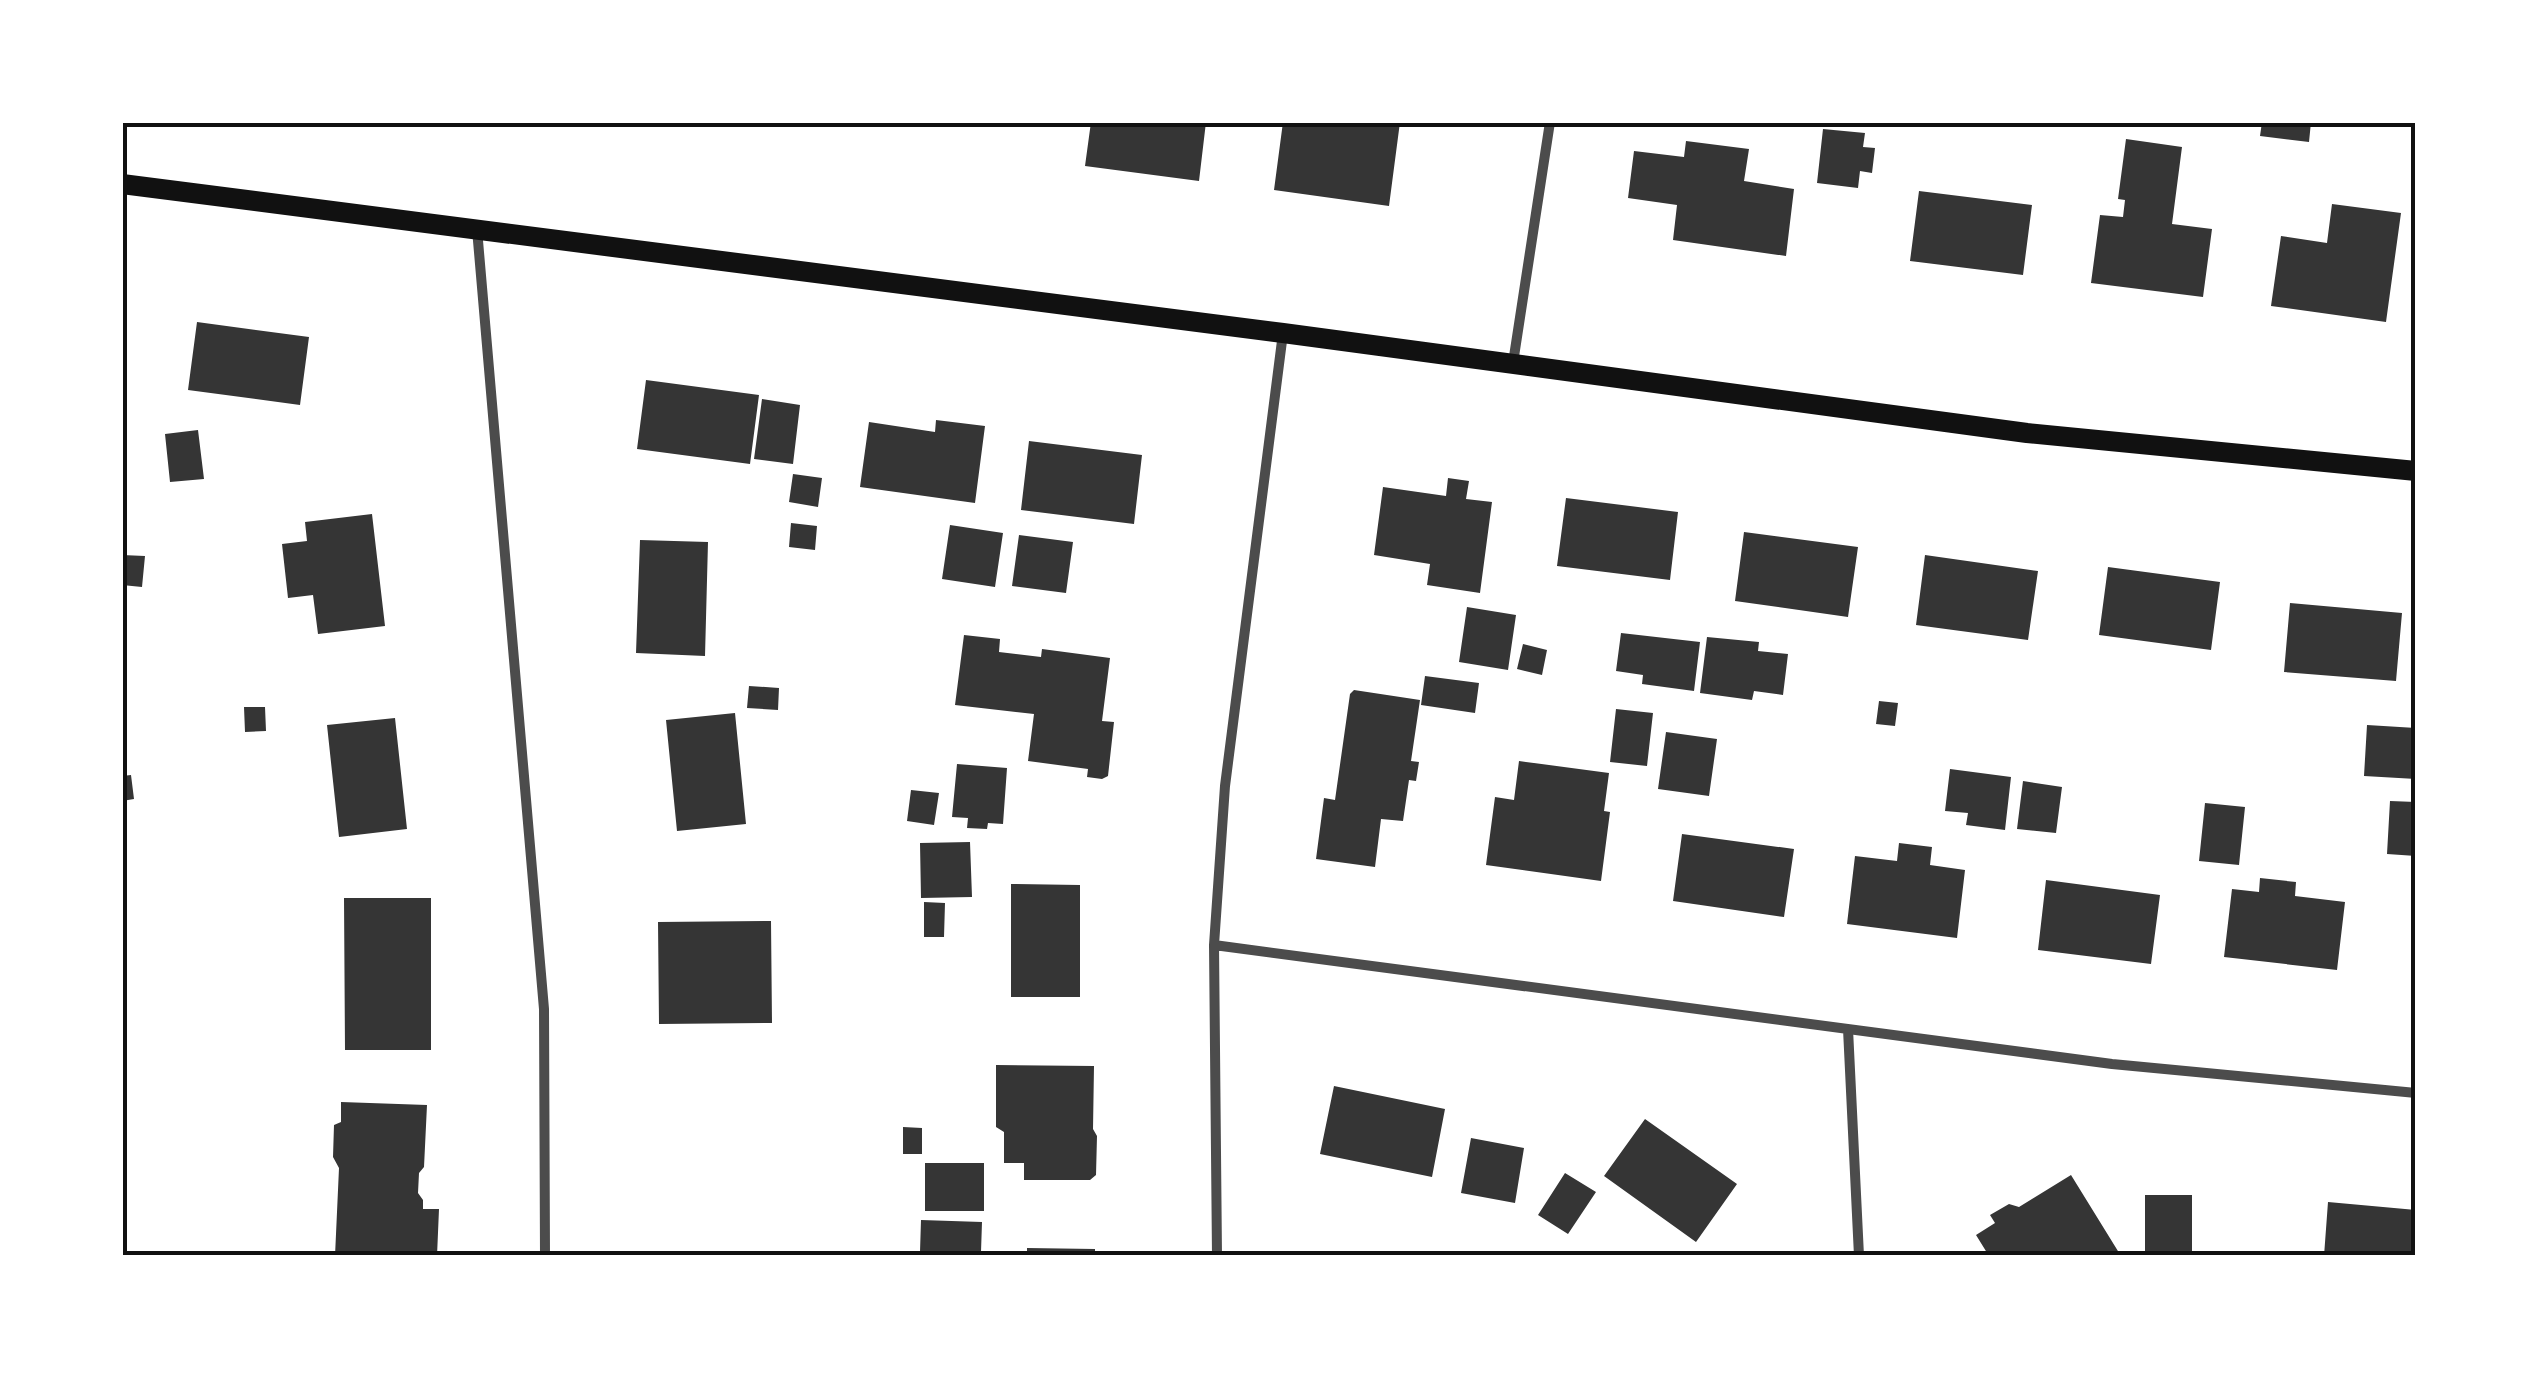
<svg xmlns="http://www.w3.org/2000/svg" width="2538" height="1378" viewBox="0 0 2538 1378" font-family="Lato,sans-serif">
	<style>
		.building { fill: #353535 }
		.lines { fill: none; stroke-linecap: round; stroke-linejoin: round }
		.minor { stroke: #4c4c4c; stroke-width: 10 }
		.secondary { stroke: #111; stroke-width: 20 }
		.neatline { fill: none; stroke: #111; stroke-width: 4 }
	</style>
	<rect width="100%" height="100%" fill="#fff"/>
	<path class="building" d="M 1091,122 L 1206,122 L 1199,181 L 1085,166 Z
		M 1283,122 L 1400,122 L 1389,206 L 1274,190 Z
		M 2262,122 L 2311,122 L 2309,142 L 2260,136 Z
		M 1823,129 L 1865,133 L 1863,147 L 1875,148 L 1872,173 L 1860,171 L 1858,188 L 1817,183 Z
		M 2126,139 L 2182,147 L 2172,224 L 2212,229 L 2203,297 L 2091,283 L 2100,215 L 2123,217 L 2125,200 L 2118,199 Z
		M 1686,141 L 1749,149 L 1744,181 L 1794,189 L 1786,256 L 1673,240 L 1677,205 L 1628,198 L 1634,151 L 1684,157 Z
		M 1919,191 L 2032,205 L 2023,275 L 1910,261 Z
		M 2332,204 L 2401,213 L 2386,322 L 2271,306 L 2281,236 L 2327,243 Z
		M 197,322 L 309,337 L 300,405 L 188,390 Z
		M 646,380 L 759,395 L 750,464 L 637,449 Z
		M 762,399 L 800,405 L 793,464 L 754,459 Z
		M 936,420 L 985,426 L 975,503 L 860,487 L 869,422 L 935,432 Z
		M 198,430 L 204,479 L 170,482 L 165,434 Z
		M 1029,441 L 1142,455 L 1134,524 L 1021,510 Z
		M 793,474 L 822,478 L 818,507 L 789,502 Z
		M 1448,478 L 1469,481 L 1466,499 L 1492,502 L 1480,593 L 1427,585 L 1430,564 L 1374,555 L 1383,487 L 1446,496 Z
		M 1566,498 L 1678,512 L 1670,580 L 1557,566 Z
		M 372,514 L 385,626 L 318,634 L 313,595 L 288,598 L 282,544 L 307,541 L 305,522 Z
		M 791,523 L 817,526 L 815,550 L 789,547 Z
		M 950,525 L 1003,533 L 995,587 L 942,579 Z
		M 1744,532 L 1858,547 L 1848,617 L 1735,601 Z
		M 1019,535 L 1073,542 L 1066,593 L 1012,586 Z
		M 640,540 L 708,542 L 705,656 L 636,653 Z
		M 122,555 L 145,556 L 142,587 L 122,585 Z
		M 1925,555 L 2038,571 L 2028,640 L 1916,625 Z
		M 2108,567 L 2220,582 L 2211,650 L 2099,635 Z
		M 2290,603 L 2402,613 L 2396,681 L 2284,672 Z
		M 1467,607 L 1516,615 L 1508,670 L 1459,662 Z
		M 1621,633 L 1700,642 L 1694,691 L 1642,684 L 1643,675 L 1616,671 Z
		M 964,635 L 1000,639 L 999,652 L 1041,657 L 1042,649 L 1110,658 L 1102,721 L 1114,722 L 1108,776 L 1102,779 L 1087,777 L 1088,769 L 1028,761 L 1034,714 L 955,705 Z
		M 1707,637 L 1759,642 L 1758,651 L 1788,654 L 1783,695 L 1754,691 L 1752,700 L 1700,693 Z
		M 1523,644 L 1547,650 L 1542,675 L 1517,669 Z
		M 1425,676 L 1479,683 L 1475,713 L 1421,705 Z
		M 749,686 L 779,688 L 778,710 L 747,708 Z
		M 1354,690 L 1420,700 L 1411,761 L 1419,762 L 1416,781 L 1409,780 L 1403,821 L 1381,819 L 1375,867 L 1316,859 L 1324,798 L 1335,800 L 1350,694 Z
		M 1879,701 L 1898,703 L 1895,726 L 1876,724 Z
		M 244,707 L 265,707 L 266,731 L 245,732 Z
		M 1616,709 L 1653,713 L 1647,766 L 1610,762 Z
		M 735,713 L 746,824 L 677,831 L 666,720 Z
		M 395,718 L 407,829 L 339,837 L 327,725 Z
		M 2367,725 L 2416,728 L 2416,779 L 2364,776 Z
		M 1666,732 L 1717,739 L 1709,796 L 1658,789 Z
		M 1519,761 L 1609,773 L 1604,811 L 1610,812 L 1601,881 L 1486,865 L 1495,797 L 1514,800 Z
		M 957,764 L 1007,768 L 1003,824 L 988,823 L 987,829 L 967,828 L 968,818 L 952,817 Z
		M 1950,769 L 2011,777 L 2005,830 L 1966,825 L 1968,813 L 1945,811 Z
		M 131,775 L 134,799 L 122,801 L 122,776 Z
		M 2023,781 L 2062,787 L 2056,833 L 2017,829 Z
		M 911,790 L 939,793 L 934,825 L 907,821 Z
		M 2390,801 L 2416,802 L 2416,856 L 2387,854 Z
		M 2205,803 L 2245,807 L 2239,865 L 2199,861 Z
		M 1682,834 L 1794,849 L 1784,917 L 1673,901 Z
		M 970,842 L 972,897 L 921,898 L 920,843 Z
		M 1899,843 L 1932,847 L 1930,865 L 1965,870 L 1957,938 L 1847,924 L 1855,856 L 1897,861 Z
		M 2260,878 L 2296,882 L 2295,896 L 2345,902 L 2337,970 L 2224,957 L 2232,889 L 2259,892 Z
		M 2046,880 L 2160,895 L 2151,964 L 2038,950 Z
		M 1011,884 L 1080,885 L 1080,997 L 1011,997 Z
		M 344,898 L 431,898 L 431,1050 L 345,1050 Z
		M 924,902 L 945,903 L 944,937 L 924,937 Z
		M 771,921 L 772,1023 L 659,1024 L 658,922 Z
		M 996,1065 L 1094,1066 L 1093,1129 L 1097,1136 L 1096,1175 L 1090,1180 L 1024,1180 L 1024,1163 L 1004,1163 L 1004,1132 L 996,1127 Z
		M 1334,1086 L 1445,1109 L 1432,1177 L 1320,1154 Z
		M 341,1102 L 427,1105 L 424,1167 L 419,1173 L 418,1193 L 423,1200 L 423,1209 L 439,1209 L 437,1256 L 335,1256 L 339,1168 L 333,1157 L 334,1125 L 341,1122 Z
		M 1645,1119 L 1737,1184 L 1696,1242 L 1604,1176 Z
		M 903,1127 L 922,1128 L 922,1154 L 903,1154 Z
		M 1471,1138 L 1524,1148 L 1515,1203 L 1461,1193 Z
		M 925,1163 L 984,1163 L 984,1211 L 925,1211 Z
		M 1565,1173 L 1596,1192 L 1568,1234 L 1538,1215 Z
		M 2071,1175 L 2121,1256 L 1989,1256 L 1976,1235 L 1995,1223 L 1990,1215 L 2009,1204 L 2019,1207 Z
		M 2145,1195 L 2192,1195 L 2192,1256 L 2145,1256 Z
		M 2328,1202 L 2416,1210 L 2416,1256 L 2324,1256 Z
		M 921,1220 L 982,1222 L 981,1252 L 920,1252 Z
		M 1027,1248 L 1095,1249 L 1095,1256 L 1027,1256 Z"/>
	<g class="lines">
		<path class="minor" d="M 477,229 L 544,1009 L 545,1256
			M 1513,363 L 1550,122
			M 1214,945 L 2112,1064 L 2416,1093
			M 1848,1029 L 1859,1256
			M 1217,1256 L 1214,945 L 1225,786 L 1283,333"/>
		<path class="secondary" d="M 122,184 L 1283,333 L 2027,433 L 2416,471"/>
	</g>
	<rect width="2538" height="1378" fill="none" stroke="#ffffff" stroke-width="250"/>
	<rect x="125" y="125" width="2288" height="1128" class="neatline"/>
</svg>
